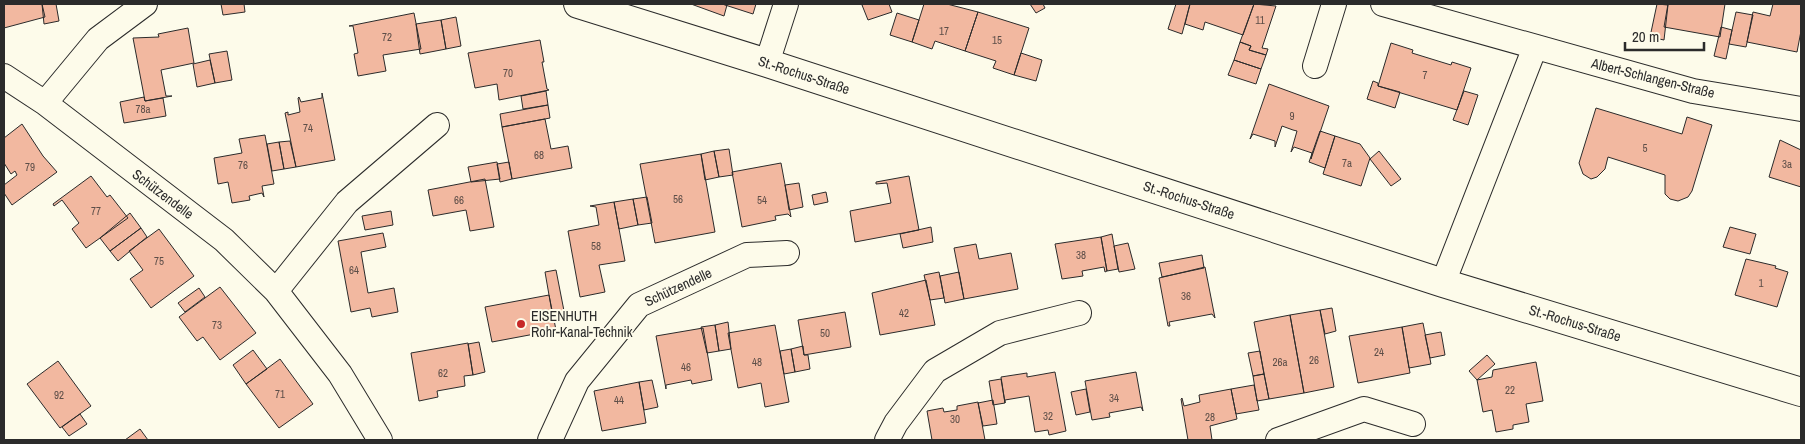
<svg xmlns="http://www.w3.org/2000/svg" width="1805" height="444" viewBox="0 0 1805 444" font-family="'Archivo Narrow',sans-serif">
	<style>
		.building { fill: #f2b8a0; stroke: #2b2b2b }
		.lines { fill: none; stroke-linecap: round; stroke-linejoin: round }
		.street-casing { stroke: #2b2b2b; stroke-width: 26 }
		.secondary-casing { stroke: #2b2b2b; stroke-width: 30 }
		.street { stroke: #fdfbea; stroke-width: 24 }
		.secondary { stroke: #fdfbea; stroke-width: 28 }
		.poi-dot { fill: #c62828; stroke: #fdfbea; stroke-width: 2 }
		.labels { text-anchor: middle; stroke-width: 4; stroke-linejoin: round; paint-order: stroke }
		.number-label { font-size: 11px; fill: #5d4e48 }
		.street-label { font-size: 14px; fill: #2b2b2b; stroke: #fdfbea }
		.poi-label { font-size: 14px; fill: #2b2b2b; stroke: #fdfbea; text-anchor: start }
	</style>
	<rect width="100%" height="100%" fill="#fdfbea"/>
	<path class="building" d="M 4,4 L 42,4 L 45,17 L 4,28 Z
		M 42,4 L 56,4 L 59,21 L 44,24 Z
		M 221,4 L 244,4 L 245,12 L 223,15 Z
		M 691,4 L 722,4 L 727,5 L 724,16 Z
		M 722,4 L 756,4 L 753,14 Z
		M 865,4 L 889,4 L 892,12 L 868,20 L 862,5 Z
		M 924,4 L 947,4 L 978,12 L 965,51 L 935,41 L 932,49 L 912,42 Z
		M 1030,4 L 1043,4 L 1045,8 L 1036,13 Z
		M 1176,4 L 1190,4 L 1182,34 L 1168,29 Z
		M 1190,4 L 1254,4 L 1243,35 L 1205,22 L 1203,30 L 1185,24 Z
		M 1254,4 L 1276,6 L 1262,48 L 1268,49 L 1266,55 L 1249,50 L 1251,46 L 1240,42 Z
		M 1657,4 L 1668,5 L 1664,40 L 1650,37 Z
		M 1668,4 L 1725,4 L 1720,37 L 1664,27 Z
		M 1773,4 L 1801,4 L 1801,31 L 1797,52 L 1747,42 L 1753,12 L 1770,16 Z
		M 978,12 L 1029,28 L 1014,75 L 993,68 L 996,61 L 965,51 Z
		M 1736,12 L 1753,15 L 1746,47 L 1729,44 Z
		M 414,13 L 421,49 L 383,55 L 386,71 L 358,76 L 354,54 L 358,53 L 353,26 L 349,26 Z
		M 897,13 L 919,20 L 912,42 L 890,35 Z
		M 456,17 L 461,46 L 446,49 L 441,20 Z
		M 441,20 L 446,49 L 420,54 L 416,24 Z
		M 1721,27 L 1732,30 L 1726,59 L 1714,56 Z
		M 188,28 L 194,63 L 161,70 L 166,96 L 172,96 L 145,101 L 133,38 L 159,37 L 158,34 Z
		M 540,40 L 544,62 L 542,62 L 547,89 L 549,90 L 499,100 L 497,84 L 475,88 L 468,53 Z
		M 1240,42 L 1251,46 L 1249,50 L 1266,55 L 1261,69 L 1234,60 Z
		M 1391,43 L 1413,50 L 1412,53 L 1451,65 L 1452,62 L 1471,68 L 1457,110 L 1378,86 Z
		M 227,51 L 232,80 L 215,83 L 209,54 Z
		M 1021,53 L 1042,60 L 1036,81 L 1014,75 Z
		M 210,60 L 215,83 L 197,87 L 193,64 Z
		M 1234,60 L 1261,69 L 1256,84 L 1228,75 Z
		M 1373,81 L 1378,83 L 1378,86 L 1400,92 L 1395,108 L 1367,99 Z
		M 1269,84 L 1329,106 L 1311,159 L 1312,153 L 1294,147 L 1291,152 L 1297,131 L 1293,130 L 1282,126 L 1275,147 L 1275,141 L 1253,134 L 1250,139 Z
		M 546,91 L 548,105 L 523,109 L 521,96 Z
		M 1464,91 L 1478,95 L 1468,125 L 1453,120 Z
		M 322,93 L 335,160 L 296,167 L 285,113 L 288,112 L 288,115 L 300,112 L 298,98 L 299,97 L 301,102 L 322,98 Z
		M 144,97 L 145,101 L 163,98 L 166,116 L 124,123 L 120,102 Z
		M 548,105 L 550,118 L 502,127 L 500,114 Z
		M 1596,108 L 1682,134 L 1687,117 L 1712,125 L 1692,191 L 1688,197 L 1678,201 L 1670,199 L 1665,194 L 1665,175 L 1608,157 L 1605,169 L 1597,177 L 1591,179 L 1583,174 L 1579,163 Z
		M 545,119 L 551,149 L 568,146 L 572,168 L 512,179 L 502,127 Z
		M 22,124 L 43,156 L 57,172 L 12,205 L 4,193 L 4,185 L 17,175 L 15,171 L 11,174 L 4,163 L 4,138 Z
		M 1320,131 L 1335,136 L 1325,168 L 1309,162 Z
		M 265,135 L 274,184 L 262,186 L 264,197 L 262,193 L 249,196 L 250,200 L 232,203 L 228,182 L 218,184 L 214,158 L 242,153 L 239,139 Z
		M 1335,136 L 1360,144 L 1370,158 L 1361,186 L 1323,174 Z
		M 1780,140 L 1801,150 L 1801,187 L 1769,177 Z
		M 290,141 L 296,167 L 284,169 L 279,142 Z
		M 279,142 L 284,169 L 272,171 L 267,144 Z
		M 729,149 L 733,175 L 719,177 L 714,151 Z
		M 714,151 L 719,177 L 705,180 L 701,154 Z
		M 1379,151 L 1401,179 L 1391,186 L 1370,159 Z
		M 701,154 L 715,232 L 655,243 L 640,164 Z
		M 497,162 L 500,179 L 471,182 L 468,167 Z
		M 509,162 L 512,179 L 500,182 L 497,164 Z
		M 781,163 L 791,217 L 788,214 L 775,216 L 776,220 L 742,227 L 732,172 Z
		M 91,176 L 107,197 L 110,195 L 128,218 L 86,248 L 72,229 L 79,223 L 62,200 L 54,206 L 53,204 Z
		M 909,176 L 919,230 L 855,242 L 850,211 L 891,203 L 887,183 L 876,184 L 876,182 Z
		M 485,179 L 494,227 L 470,231 L 466,210 L 433,216 L 428,190 Z
		M 799,183 L 803,207 L 789,210 L 785,185 Z
		M 826,192 L 828,202 L 814,205 L 812,195 Z
		M 647,197 L 652,223 L 638,225 L 633,199 Z
		M 633,199 L 638,225 L 619,229 L 614,202 Z
		M 614,202 L 625,261 L 599,265 L 605,292 L 580,297 L 568,231 L 599,225 L 596,207 L 590,206 Z
		M 391,211 L 393,225 L 365,230 L 362,216 Z
		M 130,213 L 141,228 L 110,251 L 100,238 Z
		M 931,227 L 933,242 L 903,248 L 900,234 Z
		M 1730,227 L 1756,234 L 1750,254 L 1723,247 Z
		M 141,228 L 147,237 L 118,261 L 110,251 Z
		M 159,229 L 194,276 L 151,308 L 130,279 L 143,270 L 129,251 Z
		M 383,233 L 386,247 L 361,252 L 368,293 L 394,288 L 398,312 L 372,317 L 370,308 L 351,312 L 338,241 Z
		M 1112,234 L 1118,269 L 1107,271 L 1101,237 Z
		M 1101,237 L 1107,271 L 1105,272 L 1104,267 L 1082,271 L 1083,276 L 1062,279 L 1055,244 Z
		M 1128,243 L 1135,269 L 1119,272 L 1114,246 Z
		M 976,244 L 979,259 L 1011,253 L 1018,289 L 964,299 L 954,248 Z
		M 1202,255 L 1204,268 L 1162,277 L 1159,263 Z
		M 1746,259 L 1776,266 L 1775,268 L 1788,272 L 1777,307 L 1735,295 Z
		M 1205,267 L 1215,318 L 1212,314 L 1169,322 L 1170,326 L 1168,326 L 1159,278 Z
		M 556,270 L 565,316 L 553,318 L 545,272 Z
		M 939,272 L 944,298 L 930,300 L 924,275 Z
		M 959,272 L 964,299 L 945,303 L 940,276 Z
		M 926,280 L 935,325 L 880,335 L 872,293 Z
		M 220,287 L 256,333 L 220,360 L 203,337 L 197,341 L 179,317 Z
		M 199,288 L 205,297 L 185,312 L 178,303 Z
		M 549,295 L 556,330 L 492,342 L 485,307 Z
		M 1332,308 L 1336,331 L 1325,334 L 1320,310 Z
		M 1320,310 L 1334,387 L 1304,393 L 1290,315 Z
		M 845,312 L 851,347 L 804,355 L 798,320 Z
		M 1290,315 L 1304,393 L 1269,399 L 1254,322 Z
		M 728,322 L 731,349 L 719,351 L 715,325 Z
		M 1423,323 L 1431,364 L 1409,368 L 1402,327 Z
		M 715,325 L 719,351 L 707,353 L 701,327 Z
		M 775,325 L 789,402 L 765,407 L 761,383 L 738,388 L 728,333 Z
		M 1402,327 L 1410,373 L 1358,383 L 1349,336 Z
		M 703,328 L 712,380 L 692,384 L 691,380 L 666,385 L 666,389 L 656,336 Z
		M 1441,332 L 1445,355 L 1430,358 L 1425,335 Z
		M 479,342 L 485,372 L 473,375 L 468,344 Z
		M 468,343 L 473,375 L 464,376 L 465,386 L 437,391 L 438,397 L 419,401 L 411,353 Z
		M 803,346 L 804,355 L 808,355 L 810,369 L 795,372 L 791,349 Z
		M 791,349 L 795,372 L 784,374 L 780,351 Z
		M 253,350 L 267,369 L 246,384 L 233,365 Z
		M 1260,351 L 1264,374 L 1253,376 L 1248,353 Z
		M 1487,355 L 1495,364 L 1477,380 L 1469,371 Z
		M 280,359 L 313,404 L 279,428 L 246,384 Z
		M 58,361 L 91,406 L 60,428 L 27,384 Z
		M 1536,362 L 1543,401 L 1526,404 L 1529,422 L 1513,425 L 1513,429 L 1496,432 L 1492,410 L 1483,412 L 1477,380 L 1492,377 L 1493,370 Z
		M 1055,372 L 1066,431 L 1049,435 L 1048,430 L 1035,432 L 1029,396 L 1005,400 L 1005,403 L 1001,377 L 1027,373 L 1027,377 Z
		M 1136,372 L 1143,411 L 1141,407 L 1109,413 L 1110,417 L 1092,420 L 1085,381 Z
		M 1264,374 L 1269,399 L 1257,401 L 1253,376 Z
		M 1001,379 L 1005,403 L 993,405 L 989,381 Z
		M 652,380 L 658,407 L 644,410 L 639,382 Z
		M 639,382 L 646,423 L 602,431 L 594,391 Z
		M 1254,385 L 1259,410 L 1236,414 L 1231,389 Z
		M 1086,389 L 1090,412 L 1076,415 L 1071,392 Z
		M 1231,389 L 1237,419 L 1210,426 L 1212,440 L 1188,440 L 1181,399 L 1182,398 L 1184,406 L 1200,402 L 1199,395 Z
		M 993,400 L 997,424 L 983,426 L 978,403 Z
		M 978,402 L 985,440 L 932,440 L 927,411 L 943,408 L 944,412 L 957,410 L 957,406 Z
		M 80,414 L 87,424 L 69,436 L 62,427 Z
		M 140,429 L 148,440 L 125,440 Z"/>
	<g class="lines">
		<g class="street-casing">
			<path id="street" d="M 1383,4 L 1693,91 L 1801,109
				M 767,63 L 786,4
				M 1315,66 L 1334,4
				M 4,76 L 45,103 L 224,240 L 276,291 L 340,374 L 380,440
				M 45,103 L 98,39 L 145,4
				M 1443,283 L 1535,47
				M 276,291 L 347,202 L 437,125
				M 550,440 L 577,381 L 639,305 L 747,255 L 787,253
				M 887,440 L 896,423 L 935,371 L 1000,333 L 1079,313
				M 1278,440 L 1364,409 L 1413,424"/>
		</g>
		<g class="secondary-casing">
			<path id="secondary" d="M 578,4 L 767,63 L 1443,283 L 1801,392"/>
		</g>
		<use href="#street" class="street"/>
		<use href="#secondary" class="secondary"/>
	</g>
	<circle class="poi-dot" cx="521" cy="324" r="5"/>
	<g class="labels">
		<g class="number-label">
			<text x="1260" y="24">11</text>
			<text x="944" y="35">17</text>
			<text x="387" y="41">72</text>
			<text x="997" y="44">15</text>
			<text x="508" y="77">70</text>
			<text x="1425" y="79">7</text>
			<text x="143" y="113">78a</text>
			<text x="1292" y="120">9</text>
			<text x="308" y="132">74</text>
			<text x="1645" y="152">5</text>
			<text x="539" y="159">68</text>
			<text x="1347" y="167">7a</text>
			<text x="1787" y="168">3a</text>
			<text x="243" y="169">76</text>
			<text x="30" y="171">79</text>
			<text x="678" y="203">56</text>
			<text x="459" y="204">66</text>
			<text x="762" y="204">54</text>
			<text x="96" y="215">77</text>
			<text x="596" y="250">58</text>
			<text x="1081" y="259">38</text>
			<text x="159" y="265">75</text>
			<text x="354" y="274">64</text>
			<text x="1761" y="287">1</text>
			<text x="1186" y="300">36</text>
			<text x="904" y="317">42</text>
			<text x="217" y="329">73</text>
			<text x="825" y="337">50</text>
			<text x="1379" y="356">24</text>
			<text x="1314" y="364">26</text>
			<text x="757" y="366">48</text>
			<text x="1280" y="366">26a</text>
			<text x="686" y="371">46</text>
			<text x="443" y="377">62</text>
			<text x="1510" y="394">22</text>
			<text x="280" y="398">71</text>
			<text x="59" y="399">92</text>
			<text x="1114" y="402">34</text>
			<text x="619" y="404">44</text>
			<text x="1048" y="420">32</text>
			<text x="1210" y="421">28</text>
			<text x="955" y="423">30</text>
		</g>
		<g class="street-label">
			<text transform="translate(804 75) rotate(18)" y="5">St.-Rochus-Straße</text>
			<text transform="translate(1653 78) rotate(14)" y="5">Albert-Schlangen-Straße</text>
			<text transform="translate(163 194) rotate(37)" y="5">Schützendelle</text>
			<text transform="translate(1189 200) rotate(18)" y="5">St.-Rochus-Straße</text>
			<text transform="translate(678 287) rotate(-25)" y="5">Schützendelle</text>
			<text transform="translate(1575 323) rotate(17)" y="5">St.-Rochus-Straße</text>
		</g>
		<g class="poi-label">
			<text x="531" y="321">EISENHUTH<tspan x="531" dy="16">Rohr-Kanal-Technik</tspan></text>
		</g>
	</g>
	<rect width="1805" height="444" fill="none" stroke="#2b2b2b" stroke-width="10"/>
	<path d="M1625 42v8h79v-8" fill="none" stroke="#2b2b2b" stroke-width="2.5"/>
	<text x="1632" y="42" font-size="15" fill="#2b2b2b" stroke="#fdfbea" stroke-width="4" paint-order="stroke">20 m</text>
</svg>
